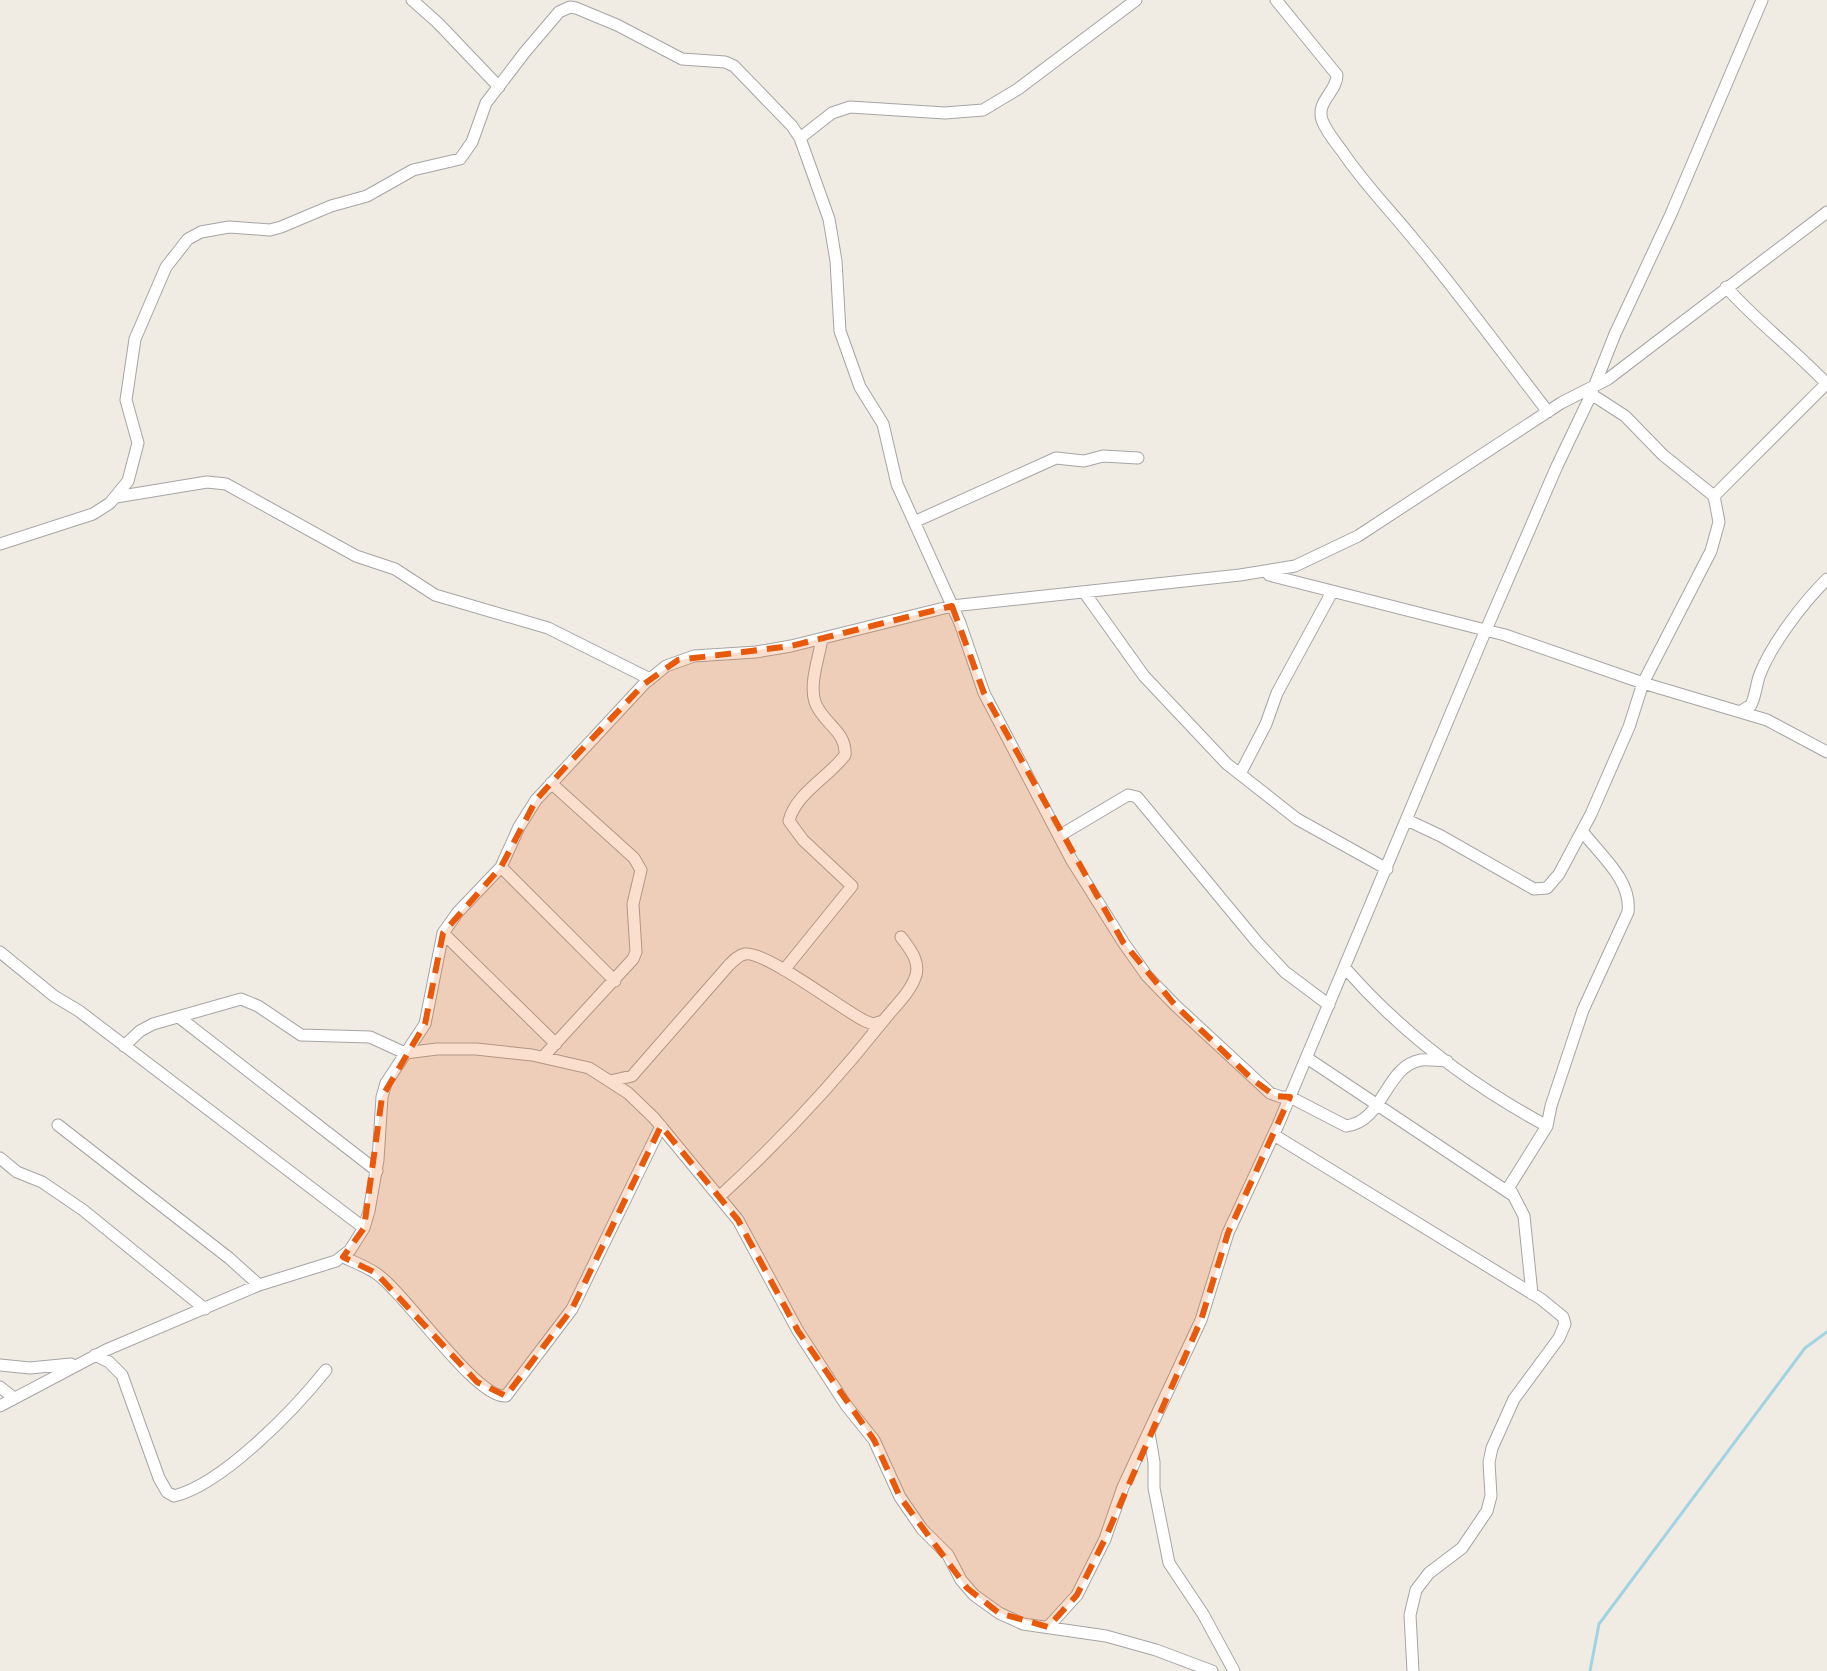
<svg xmlns="http://www.w3.org/2000/svg" width="1827" height="1671" viewBox="0 0 1827 1671" font-family="'Varela Round',sans-serif">
	<style>
		.lines { fill: none; stroke-linecap: round; stroke-linejoin: round }
		.stream { stroke: #a1d3e1; stroke-width: 3 }
		.minor-casing { stroke: #a5a5a5; stroke-width: 13 }
		.minor { stroke: #fff; stroke-width: 11 }
		.marked { fill: #e8590c; fill-opacity: 0.2; stroke: #e8590c; stroke-width: 6; stroke-dasharray: 16 10; stroke-linejoin: round }
	</style>
	<rect width="100%" height="100%" fill="#f0ece4"/>
	<g class="lines">
		<path class="stream" d="M 1590,1671 L 1599,1624 L 1805,1348 L 1827,1332"/>
		<g class="minor-casing">
			<path id="minor" d="M 412,0 L 438,23 L 499,87
				M 1276,0 L 1337,75 C 1337,92 1316,101 1322,120 C 1326,131 1335,142 1342,151 C 1364,184 1391,211 1416,242 C 1462,297 1504,355 1548,412
				M 800,138 L 832,113 L 850,107 L 945,113 L 983,110 L 1018,89 L 1136,0
				M 1726,287 C 1757,322 1795,350 1827,384
				M 1714,496 L 1826,384
				M 116,497 L 207,482 L 226,484 L 356,556 L 395,569 L 435,595 L 548,628 L 650,679
				M 914,522 L 1056,458 L 1084,461 L 1103,456 L 1138,458
				M 0,544 L 93,514 L 110,503 L 128,481 L 138,443 L 126,400 L 135,339 L 166,267 L 188,239 L 201,232 L 229,227 L 270,230 L 281,227 L 331,206 L 367,196 L 413,170 L 460,159 L 472,142 L 486,103 L 525,52 L 559,12 L 570,7 L 576,8 L 617,25 L 682,59 L 725,62 L 734,66 L 792,126 L 800,138 L 829,219 L 836,261 L 840,331 L 860,387 L 883,424 L 897,484 L 960,623 L 984,693 L 1071,859 L 1123,942 L 1147,976 L 1175,1005 L 1270,1093 L 1281,1097 L 1290,1097 L 1346,1126 C 1384,1122 1385,1066 1421,1060 C 1430,1059 1439,1061 1447,1061
				M 1269,575 L 1505,635 L 1643,683 L 1767,720 L 1827,752
				M 1084,592 L 1144,676 L 1227,764 L 1297,819 L 1387,869
				M 1740,712 L 1751,705 C 1756,695 1756,684 1760,674 C 1772,643 1804,602 1827,579
				M 1240,774 L 1266,724 L 1277,693 L 1332,592
				M 1407,820 L 1441,836 L 1534,889 L 1547,888 L 1559,874 L 1591,814 L 1629,727 L 1643,683 L 1711,551 L 1719,522 L 1714,496 L 1663,455 L 1625,416 L 1591,394
				M 1059,836 L 1128,795 L 1137,797 L 1257,942 L 1285,972 L 1329,1005
				M 501,867 L 615,981
				M 443,933 L 556,1044
				M 0,952 L 54,996 L 79,1011 L 364,1228
				M 1345,968 C 1401,1032 1471,1085 1547,1126
				M 784,970 L 852,886 L 803,840 L 789,821 C 795,794 829,777 845,755 C 847,731 822,723 815,702 C 809,684 819,657 822,639
				M 180,1018 L 377,1171
				M 124,1046 L 140,1031 L 153,1024 L 241,999 L 258,1006 L 301,1035 L 370,1037 L 405,1053 L 437,1049 L 476,1049 L 532,1055 L 589,1068 L 628,1093 L 654,1118 L 738,1220 L 798,1331 L 846,1405 L 874,1440 L 900,1497 L 922,1529 L 948,1555 L 961,1580 L 974,1595 L 999,1613 L 1023,1624 L 1106,1636 L 1156,1650 L 1212,1671
				M 543,1057 L 633,959 L 636,952 L 633,904 L 641,870 L 634,858 L 551,783
				M 1307,1058 L 1511,1194
				M 610,1081 L 632,1076 L 729,965 C 734,960 739,955 745,954 C 766,951 841,1009 865,1021 L 873,1024 L 883,1021
				M 58,1125 L 229,1258 L 259,1285
				M 1274,1135 L 1541,1299 L 1563,1317 L 1565,1324 L 1559,1338 L 1514,1399 L 1492,1448 L 1489,1462 L 1491,1496 L 1487,1511 L 1462,1548 L 1429,1573 L 1416,1590 L 1410,1615 L 1413,1671
				M 0,1158 L 17,1172 L 42,1182 L 83,1210 L 205,1309
				M 720,1196 C 779,1142 834,1083 884,1020 C 894,1007 911,992 916,975 C 920,960 909,948 901,937
				M 343,1257 C 354,1262 367,1267 377,1274 C 406,1294 477,1400 506,1396 L 572,1309 L 661,1126
				M 1532,1294 L 1524,1216 L 1509,1187 L 1547,1126 L 1551,1106 L 1583,1010 L 1628,912 C 1632,880 1600,855 1582,831
				M 95,1355 L 109,1362 L 122,1375 L 159,1478 L 167,1492 L 174,1496 C 223,1484 295,1409 326,1370
				M 0,1365 L 30,1368 L 71,1364
				M 0,1387 L 14,1398
				M 0,1406 L 106,1350 L 259,1285 L 336,1261 L 350,1250 L 364,1228 L 369,1211 L 378,1160 L 382,1097 L 386,1083 L 425,1024 L 443,933 L 458,912 L 501,867 L 519,827 L 536,800 L 644,684 L 666,666 L 694,656 L 756,652 L 791,646 L 952,606 L 1240,575 L 1295,566 L 1358,536 L 1561,403 L 1608,379 L 1827,212
				M 1149,1433 L 1154,1462 L 1154,1488 L 1169,1563 L 1203,1614 L 1234,1671
				M 1048,1627 L 1077,1595 L 1105,1539 L 1123,1487 L 1201,1320 L 1228,1233 L 1278,1125 L 1485,632 L 1557,466 L 1590,397 L 1615,334 L 1671,214 L 1762,0"/>
		</g>
		<use href="#minor" class="minor"/>
	</g>
	<path class="marked" d="M 952,606 L 984,693 L 1123,942 L 1175,1005 L 1252,1079 L 1275,1096 L 1290,1097 L 1228,1233 L 1201,1320 L 1105,1539 L 1077,1595 L 1048,1627 L 999,1613 L 967,1588 L 900,1497 L 874,1440 L 798,1331 L 738,1220 L 661,1126 L 572,1309 L 506,1396 L 477,1382 L 376,1273 L 343,1257 L 364,1228 L 382,1097 L 425,1024 L 443,933 L 501,867 L 536,800 L 568,764 L 644,684 L 678,660 L 791,646 Z"/>
</svg>
